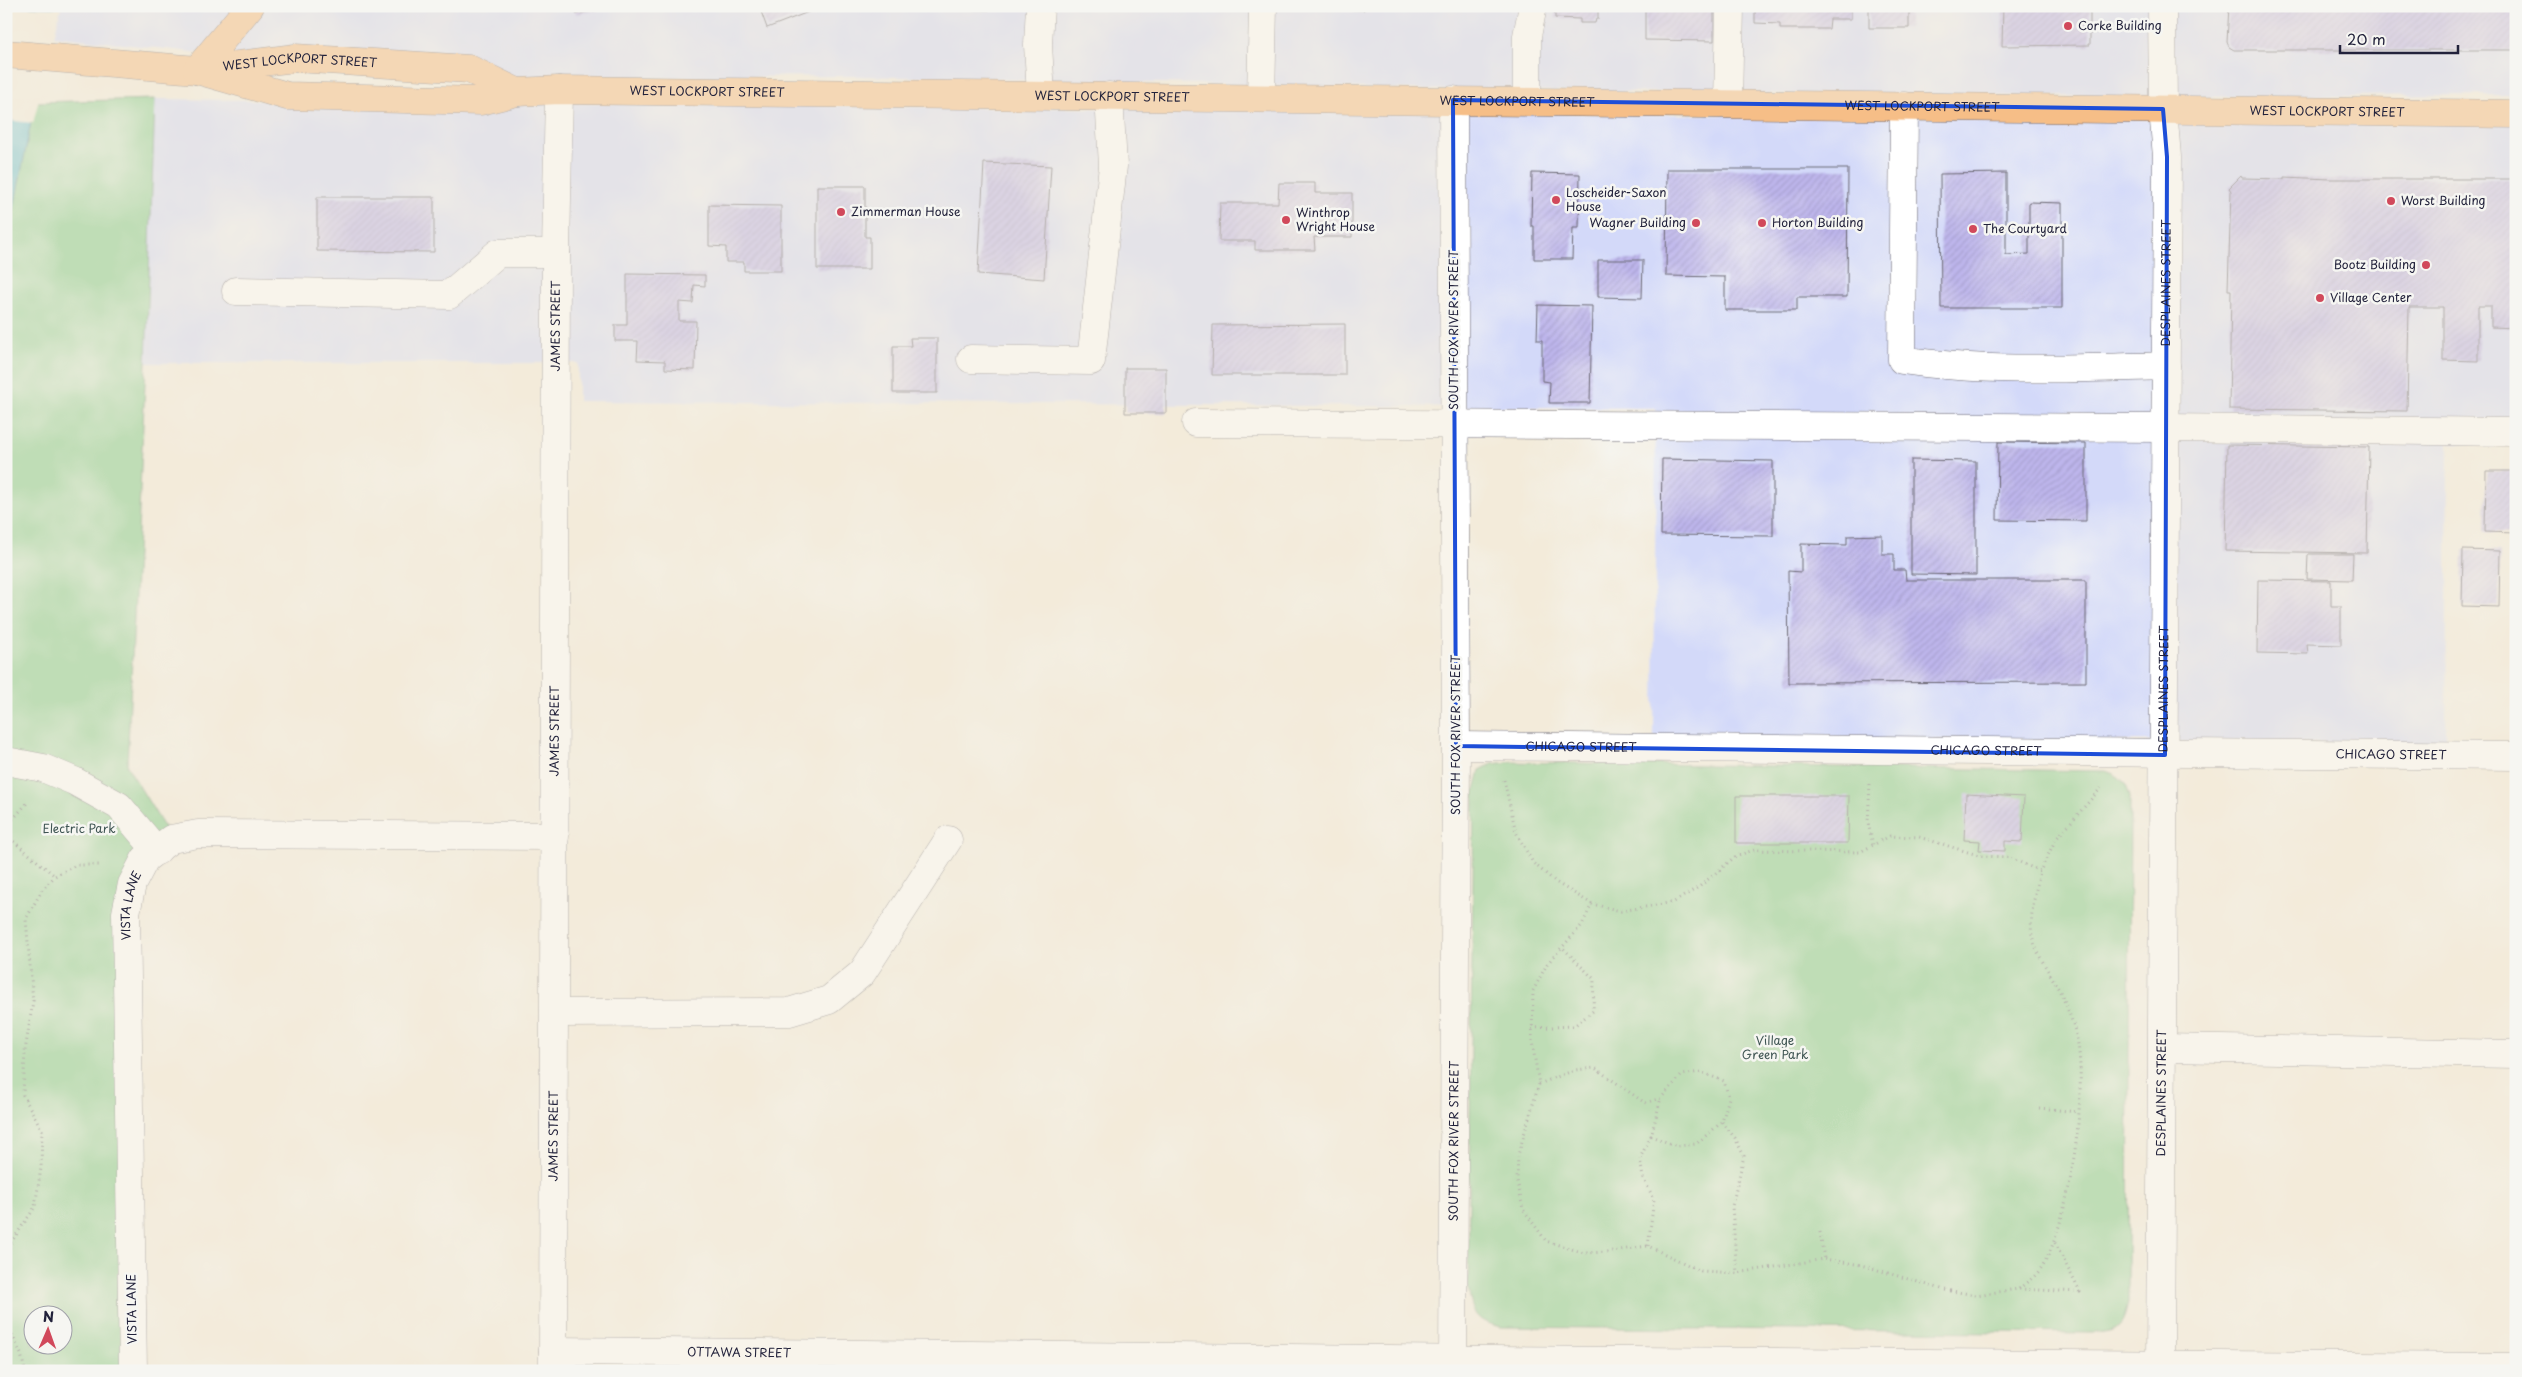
<svg xmlns="http://www.w3.org/2000/svg" width="2522" height="1377" viewBox="0 0 2522 1377" font-family="'Playpen Sans',sans-serif">
	<style>
		.built { fill: #d3d9f9 }
		.park { fill: #82cc8a; stroke: #527762; fill-rule: evenodd }
		.water { fill: #4db6cb; stroke: #386c83 }
		.pier { fill: #f3ebda }
		.building { fill: url(#building-hatch) }
		.lines { fill: none; stroke-linecap: round; stroke-linejoin: round }
		.minor-casing { stroke: #6b6873; stroke-width: 29 }
		.major-casing { stroke: #6b6873; stroke-width: 29 }
		.path { stroke: #6b6873; stroke-width: 3; stroke-dasharray: 1 4; stroke-linecap: butt }
		.minor { stroke: #fff; stroke-width: 28 }
		.major { stroke: #f6be87; stroke-width: 28 }
		.marked { fill: none; stroke: #1d4ed8; stroke-width: 4; stroke-linejoin: round }
		.poi-dot { fill: #d1495b; stroke: #f6f6f2; stroke-width: 2 }
		.labels { text-anchor: middle; stroke-width: 5; stroke-linejoin: round; paint-order: stroke }
		.poi-label { font-size: 12px; fill: #22223b; stroke: #f6f6f2; text-anchor: start }
		.street-label { font-size: 12px; fill: #22223b; stroke: #f6f6f2 }
		.park-label { font-size: 12px; fill: #3f5553; stroke: #f6f6f2 }
	</style>
	<defs>
		<pattern id="building-hatch" width="6" height="6" patternUnits="userSpaceOnUse" patternTransform="scale(1.25)"><rect width="6" height="6" fill="#beb6ec"/><path d="M-1 1l2-2M0 6l6-6M5 7l2-2" fill="none" stroke="#a39ccb"/></pattern>
	</defs>
	<rect width="100%" height="100%" fill="#f6f6f2"/>
	<filter id="ink" filterUnits="userSpaceOnUse"><feTurbulence type="fractalNoise" baseFrequency=".02" numOctaves="2"/><feDisplacementMap in="SourceGraphic" scale="10" xChannelSelector="R" yChannelSelector="G"/><feConvolveMatrix kernelMatrix="1 2 1 2 8 2 1 2 1" color-interpolation-filters="sRGB"/></filter>
	<filter id="wash" filterUnits="userSpaceOnUse"><feTurbulence type="fractalNoise" baseFrequency=".0096" numOctaves="4" result="noise"/><feDisplacementMap in="SourceGraphic" scale="20" xChannelSelector="R" yChannelSelector="G"/><feGaussianBlur stdDeviation="1.12" result="paint"/><feColorMatrix in="noise" values="0 0 0 0 0 0 0 0 0 0 0 0 0 0 0 0 0 1.4 0 .05"/><feComposite in="paint" operator="in"/></filter>
	<g filter="url(#wash)">
		<rect width="100%" height="100%" fill="#f3ebda"/>
		<path class="built" d="M 59,6 L 2516,6 L 2516,95 L 2136,97 L 1454,90 L 856,76 L 426,79 L 53,36 Z
			M 155,99 L 2516,123 L 2516,444 L 2448,443 L 2446,744 L 1654,737 L 1656,408 L 578,401 L 578,363 L 146,363 Z"/>
		<path class="park" d="M 155,99 L 146,363 L 127,766 L 169,835 L 132,884 L 133,1371 L 6,1371 L 6,248 L 35,102 ZM 32,1314 L 62,1314 L 62,1344 L 32,1344 Z
			M 1508,762 L 2106,771 C 2121,776 2126,782 2130,797 L 2128,1302 C 2123,1329 2117,1332 2090,1333 L 1501,1327 C 1473,1321 1472,1312 1468,1285 L 1474,794 L 1480,770 L 1492,764 Z"/>
		<path class="water" d="M 6,6 L 59,6 L 35,102 L 6,248 Z"/>
		<path class="pier" d="M 6,6 L 61,8 L 33,123 L 6,120 Z"/>
		<g id="blocks">
			<path class="building" d="M 574,6 L 614,6 L 615,7 L 576,14 Z
				M 759,6 L 824,6 L 767,28 Z
				M 926,6 L 993,6 L 993,10 L 926,9 Z
				M 1205,6 L 1218,6 L 1218,11 L 1204,11 Z
				M 1319,6 L 1365,6 L 1364,10 L 1319,9 Z
				M 1555,6 L 1598,6 L 1598,19 L 1596,19 L 1595,23 L 1580,23 L 1580,19 L 1555,18 Z
				M 1645,6 L 1714,6 L 1714,41 L 1645,40 Z
				M 1755,6 L 1851,6 L 1851,19 L 1830,19 L 1829,29 L 1780,29 L 1780,24 L 1755,23 Z
				M 1869,6 L 1909,6 L 1909,28 L 1869,28 Z
				M 2003,6 L 2090,6 L 2090,45 L 2002,46 Z
				M 2229,6 L 2516,6 L 2516,50 L 2234,50 L 2229,47 L 2227,42 Z
				M 984,163 L 1051,166 L 1044,279 L 978,274 Z
				M 1667,169 L 1848,169 L 1847,297 L 1797,297 L 1797,310 L 1725,310 L 1725,277 L 1666,276 Z
				M 1532,173 L 1580,174 L 1579,228 L 1573,228 L 1572,259 L 1534,259 L 1534,226 L 1531,226 Z
				M 2006,173 L 2006,255 L 2029,254 L 2029,202 L 2062,203 L 2062,308 L 1941,308 L 1940,174 Z
				M 2241,176 L 2242,178 L 2284,179 L 2284,177 L 2330,179 L 2516,179 L 2516,328 L 2491,327 L 2491,306 L 2478,306 L 2478,361 L 2443,360 L 2443,307 L 2409,307 L 2407,411 L 2229,409 L 2231,290 L 2228,290 L 2231,191 L 2229,188 Z
				M 1279,183 L 1315,183 L 1315,193 L 1352,193 L 1352,237 L 1314,237 L 1315,250 L 1255,250 L 1255,241 L 1219,241 L 1220,203 L 1278,203 Z
				M 817,186 L 865,186 L 865,237 L 870,237 L 870,269 L 817,269 Z
				M 317,197 L 434,197 L 434,252 L 317,251 Z
				M 709,205 L 781,206 L 781,271 L 744,271 L 744,262 L 726,262 L 726,247 L 709,246 Z
				M 1598,260 L 1643,260 L 1642,298 L 1598,297 Z
				M 627,274 L 705,275 L 705,286 L 694,285 L 693,303 L 679,302 L 679,321 L 696,321 L 695,370 L 665,369 L 665,361 L 637,360 L 638,341 L 615,341 L 615,325 L 627,325 Z
				M 1538,305 L 1592,306 L 1590,403 L 1549,403 L 1550,382 L 1542,381 L 1542,340 L 1537,340 Z
				M 1345,324 L 1345,375 L 1212,375 L 1213,325 Z
				M 910,338 L 937,338 L 937,393 L 893,393 L 893,346 L 911,346 Z
				M 1125,368 L 1166,368 L 1166,413 L 1125,413 Z
				M 1998,442 L 2086,443 L 2086,521 L 1997,520 Z
				M 2227,445 L 2369,447 L 2367,553 L 2225,551 Z
				M 1662,459 L 1773,461 L 1773,536 L 1661,535 Z
				M 1911,460 L 1976,461 L 1976,575 L 1911,574 Z
				M 2486,471 L 2516,471 L 2516,533 L 2485,532 Z
				M 1882,535 L 1882,554 L 1894,554 L 1894,570 L 1905,570 L 1906,580 L 2086,580 L 2086,682 L 1789,683 L 1788,571 L 1801,572 L 1801,544 L 1847,545 L 1847,536 Z
				M 2463,550 L 2500,551 L 2499,607 L 2462,606 Z
				M 2308,554 L 2353,554 L 2352,580 L 2307,579 Z
				M 2258,580 L 2331,581 L 2331,606 L 2341,606 L 2341,645 L 2307,644 L 2308,654 L 2257,653 Z
				M 1966,794 L 2024,797 L 2022,842 L 2005,841 L 2005,851 L 1979,850 L 1980,841 L 1964,840 Z
				M 1736,796 L 1849,796 L 1848,843 L 1736,843 Z"/>
		</g>
	</g>
	<g filter="url(#ink)">
		<use href="#blocks" fill-opacity="0" stroke="#6b6873" stroke-width="1"/>
		<g class="lines">
			<g class="minor-casing">
				<g id="minor">
					<path d="M 1040,6 L 1038,45 L 1041,95"/>
					<path d="M 1261,98 L 1263,6"/>
					<path d="M 1527,101 L 1527,36 L 1533,6"/>
					<path d="M 1728,104 L 1730,6"/>
					<path d="M 1904,106 L 1902,360 C 1988,373 2079,368 2166,366"/>
					<path d="M 236,291 L 449,295 L 498,253 L 556,253"/>
					<path d="M 971,359 L 1091,361 L 1113,166 L 1109,96"/>
					<path d="M 1196,423 L 2166,428 L 2516,432"/>
					<path id="s1" d="M 1456,746 L 2516,756"/>
					<path d="M 6,761 L 43,768 L 74,781 L 119,806 L 157,851"/>
					<path d="M 555,1013 L 789,1012 L 829,1000 L 862,973 L 948,840"/>
					<path d="M 2163,1048 L 2516,1054"/>
					<path id="s2" d="M 553,1351 L 1489,1360 L 2516,1367"/>
					<path id="s3" d="M 133,1371 L 126,913 L 132,884 L 145,859 L 171,839 L 198,834 L 555,836"/>
					<path id="s4" d="M 553,1371 L 556,253 L 559,90"/>
					<path id="s5" d="M 1453,1371 L 1456,746 L 1453,100"/>
					<path id="s6" d="M 2160,1371 L 2167,157 L 2163,109 L 2162,6"/>
				</g>
			</g>
			<g class="major-casing">
				<g id="major">
					<path id="s7" d="M 6,54 L 197,70 L 295,58 L 469,69 L 517,92"/>
					<path id="s8" d="M 197,70 L 287,96 L 481,101 L 517,92 L 559,90 L 2516,114"/>
					<path d="M 197,70 L 250,6"/>
				</g>
			</g>
			<path class="path" d="M 1504,780 L 1516,832 L 1533,863 L 1557,883 L 1592,904 L 1621,911 L 1674,902 L 1699,887 L 1736,856 L 1754,850 L 1860,852 L 1890,836 L 1919,837 L 1981,856 L 2008,857 L 2040,871 L 2056,839 L 2101,788
				M 1870,784 L 1868,822 L 1873,845
				M 6,827 L 29,801
				M 6,835 L 55,876
				M 1592,904 L 1582,925 L 1547,964 L 1533,991 L 1532,1041 L 1539,1084 L 1518,1155 L 1517,1180 L 1523,1209 L 1546,1241 L 1584,1253 L 1606,1252 L 1648,1246 L 1701,1271 L 1737,1273 L 1824,1259 L 1861,1265 L 1945,1290 L 1976,1295 L 2018,1289 L 2080,1292 L 2054,1241
				M 1532,1028 L 1574,1026 L 1593,1011 L 1594,979 L 1562,947
				M 1539,1084 L 1575,1070 L 1595,1068 L 1645,1103 L 1661,1098 L 1682,1075 L 1700,1072 L 1724,1081 L 1729,1098 L 1722,1122 L 1696,1144 L 1677,1146 L 1651,1136 L 1640,1158 L 1643,1178 L 1654,1199 L 1648,1246
				M 2039,1108 L 2078,1112
				M 1722,1122 L 1735,1138 L 1744,1156 L 1732,1206 L 1737,1273
				M 1651,1136 L 1661,1098
				M 1820,1232 L 1824,1259
				M 6,1257 L 10,1244 L 35,1207 L 41,1168 L 42,1130 L 23,1095 L 25,1051 L 33,1001 L 26,919 L 42,890 L 55,876 L 76,865 L 102,865
				M 2019,1289 C 2025,1283 2034,1278 2039,1271 C 2070,1229 2088,1091 2077,1039 C 2074,1025 2068,1009 2062,996 C 2053,976 2037,958 2032,935 C 2029,915 2036,891 2040,871
				M 6,1321 L 21,1354 L 25,1371"/>
			<use href="#minor" class="minor"/>
			<use href="#major" class="major"/>
		</g>
	</g>
	<path d="M0 0H2522V1377H0ZM 1453,100 L 2163,109 L 2167,157 L 2165,755 L 1456,746 Z" fill="#f3ebda" fill-opacity=".55" fill-rule="evenodd"/>
	<path class="marked" d="M 1453,100 L 2163,109 L 2167,157 L 2165,755 L 1456,746 Z"/>
	<g class="poi-dot">
		<circle cx="2068" cy="26" r="5"/>
		<circle cx="1556" cy="200" r="5"/>
		<circle cx="2391" cy="201" r="5"/>
		<circle cx="841" cy="212" r="5"/>
		<circle cx="1286" cy="220" r="5"/>
		<circle cx="1696" cy="223" r="5"/>
		<circle cx="1762" cy="223" r="5"/>
		<circle cx="1973" cy="229" r="5"/>
		<circle cx="2426" cy="265" r="5"/>
		<circle cx="2320" cy="298" r="5"/>
	</g>
	<g class="labels">
		<g class="poi-label">
			<text x="2078" y="30">Corke Building</text>
			<text x="1566" y="197">Loscheider-Saxon<tspan x="1566" dy="14">House</tspan></text>
			<text x="2401" y="205">Worst Building</text>
			<text x="851" y="216">Zimmerman House</text>
			<text x="1296" y="217">Winthrop<tspan x="1296" dy="14">Wright House</tspan></text>
			<text x="1686" y="227" text-anchor="end">Wagner Building</text>
			<text x="1772" y="227">Horton Building</text>
			<text x="1983" y="233">The Courtyard</text>
			<text x="2416" y="269" text-anchor="end">Bootz Building</text>
			<text x="2330" y="302">Village Center</text>
		</g>
		<g class="street-label">
			<text dy="4" stroke="none"><textPath href="#s7" startOffset="295">WEST LOCKPORT STREET</textPath></text>
			<text dy="4" stroke="none"><textPath href="#s8" startOffset="515">WEST LOCKPORT STREET</textPath></text>
			<text dy="4" stroke="none"><textPath href="#s8" startOffset="920">WEST LOCKPORT STREET</textPath></text>
			<text dy="4" stroke="none"><textPath href="#s8" startOffset="1325">WEST LOCKPORT STREET</textPath></text>
			<text dy="4" stroke="none"><textPath href="#s8" startOffset="1730">WEST LOCKPORT STREET</textPath></text>
			<text dy="4" stroke="none"><textPath href="#s8" startOffset="2135">WEST LOCKPORT STREET</textPath></text>
			<text dy="4" stroke="none"><textPath href="#s6" startOffset="1088">DESPLAINES STREET</textPath></text>
			<text dy="4" stroke="none"><textPath href="#s4" startOffset="1045">JAMES STREET</textPath></text>
			<text transform="translate(1454 330) rotate(-90)" y="4">SOUTH FOX RIVER STREET</text>
			<text dy="4" stroke="none"><textPath href="#s6" startOffset="682">DESPLAINES STREET</textPath></text>
			<text dy="4" stroke="none"><textPath href="#s4" startOffset="640">JAMES STREET</textPath></text>
			<text transform="translate(1456 735) rotate(-90)" y="4">SOUTH FOX RIVER STREET</text>
			<text dy="4" stroke="none"><textPath href="#s1" startOffset="125">CHICAGO STREET</textPath></text>
			<text dy="4" stroke="none"><textPath href="#s1" startOffset="530">CHICAGO STREET</textPath></text>
			<text dy="4" stroke="none"><textPath href="#s1" startOffset="935">CHICAGO STREET</textPath></text>
			<text dy="4" stroke="none"><textPath href="#s3" startOffset="466">VISTA LANE</textPath></text>
			<text dy="4" stroke="none"><textPath href="#s6" startOffset="278">DESPLAINES STREET</textPath></text>
			<text dy="4" stroke="none"><textPath href="#s4" startOffset="235">JAMES STREET</textPath></text>
			<text dy="4" stroke="none"><textPath href="#s5" startOffset="230">SOUTH FOX RIVER STREET</textPath></text>
			<text transform="translate(132 1309) rotate(-91)" y="4">VISTA LANE</text>
			<text dy="4" stroke="none"><textPath href="#s2" startOffset="186">OTTAWA STREET</textPath></text>
		</g>
		<g class="park-label">
			<text x="79" y="833">Electric Park</text>
			<text x="1775" y="1045">Village<tspan x="1775" dy="14">Green Park</tspan></text>
		</g>
	</g>
	<rect width="2522" height="1377" fill="none" stroke="#f6f6f2" stroke-width="25"/>
	<g transform="translate(48 1330) rotate(2)"><circle r="24" fill="#f6f6f2" stroke="#a1a1a9"/>
	<path d="M0-4L9 19L0 12L-9 19Z" fill="#d1495b"/>
	<text y="-8" font-size="14" font-weight="bold" text-anchor="middle" fill="#22223b">N</text>
	</g>
	<path d="M2340 45v8h118v-8" fill="none" stroke="#22223b" stroke-width="2.5"/>
	<text x="2347" y="45" font-size="15" fill="#22223b" stroke="#f6f6f2" stroke-width="4" paint-order="stroke">20 m</text>
</svg>
